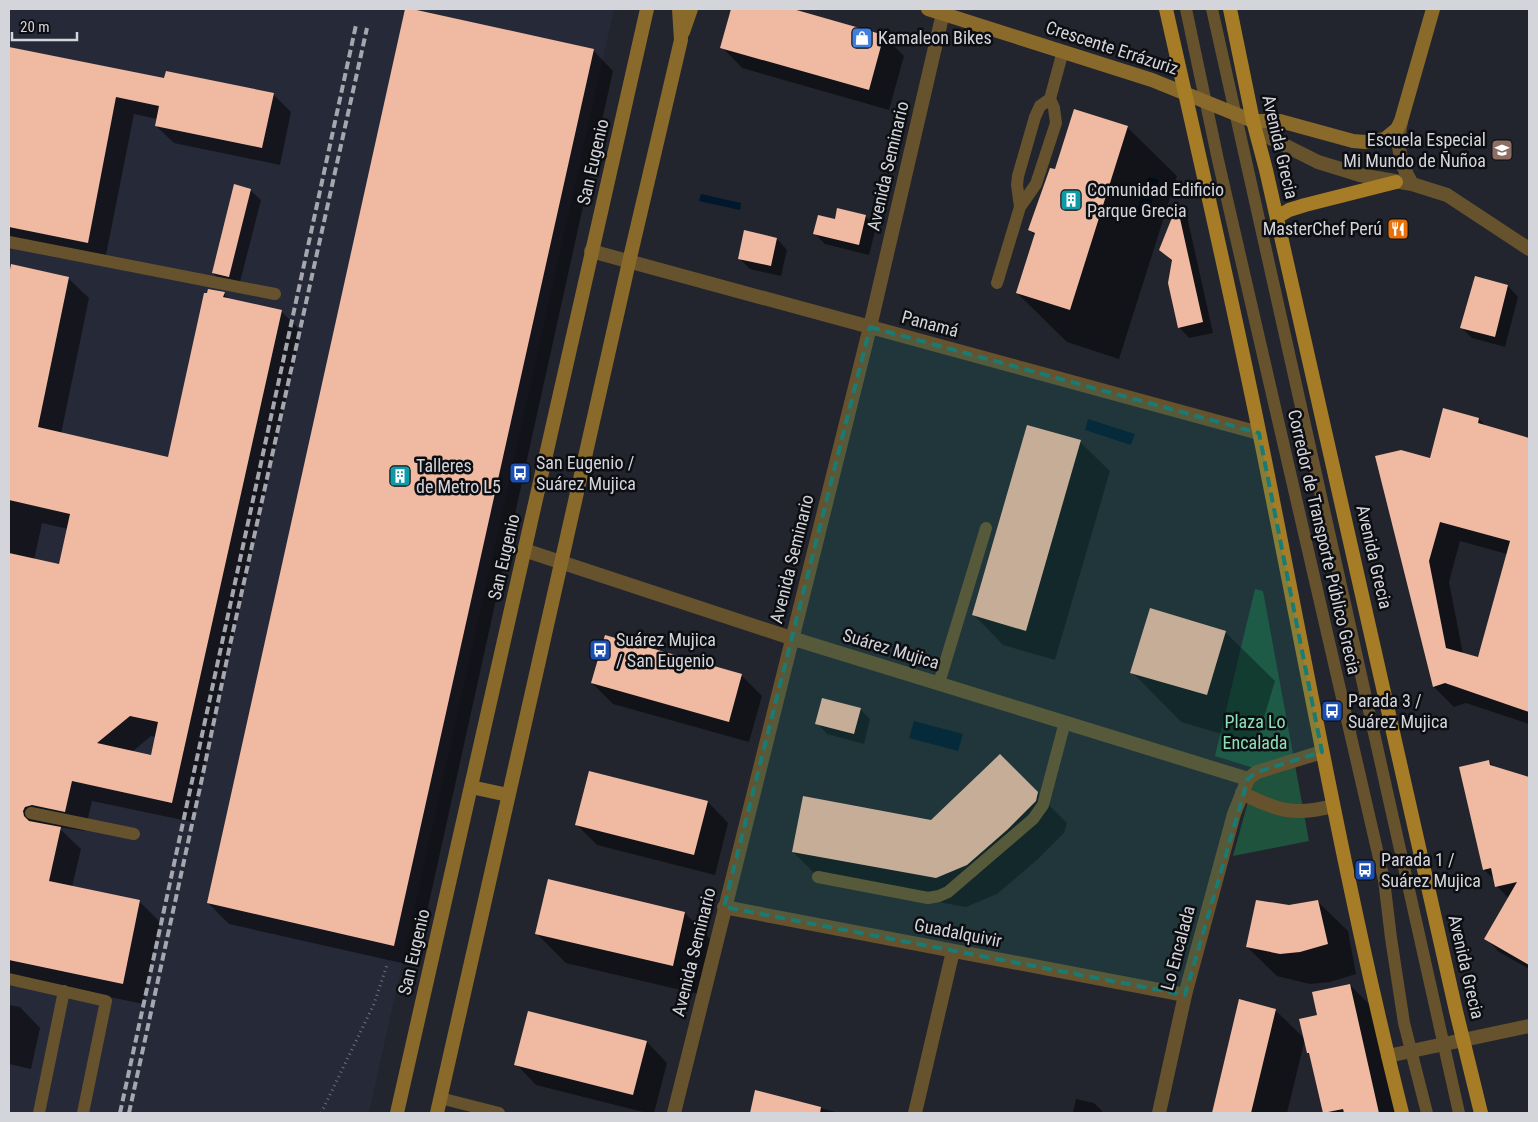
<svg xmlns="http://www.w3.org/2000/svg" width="1538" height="1122" viewBox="0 0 1538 1122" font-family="'Roboto Condensed',sans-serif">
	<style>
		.built { fill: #262938 }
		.green { fill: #20533d }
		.water { fill: #00172e }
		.shadow { fill: #0007; fill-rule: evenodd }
		.building { fill: #f0b9a1; fill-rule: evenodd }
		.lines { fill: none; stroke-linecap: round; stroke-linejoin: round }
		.path { stroke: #6d6f76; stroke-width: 3; stroke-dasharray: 1 4; stroke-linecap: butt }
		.service { stroke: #66522d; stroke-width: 12 }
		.minor { stroke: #66522d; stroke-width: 14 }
		.tertiary { stroke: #66522d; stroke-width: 14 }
		.secondary { stroke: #8a6a2b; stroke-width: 14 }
		.primary { stroke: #a67d26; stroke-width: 14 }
		.rail { stroke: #a6a7ae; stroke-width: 4; stroke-dasharray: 8 4; stroke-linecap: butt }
		.marked { fill: #197b73; fill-opacity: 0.2; stroke: #197b73; stroke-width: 4; stroke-dasharray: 10 6; stroke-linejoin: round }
		.labels { text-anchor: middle; stroke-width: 5; stroke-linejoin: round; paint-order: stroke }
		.poi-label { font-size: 18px; fill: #d4d5db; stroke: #0d0e12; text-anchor: start }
		.street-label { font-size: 18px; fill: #d4d5db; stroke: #0d0e12 }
		.park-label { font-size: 18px; fill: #8be0b7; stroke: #0d0e12 }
	</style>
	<rect width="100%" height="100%" fill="#22252d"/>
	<path class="built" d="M 9,9 L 614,9 L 369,1113 L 9,1113 Z"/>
	<path class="green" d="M 1255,589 L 1263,591 L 1309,841 L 1233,856 L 1257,769 L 1215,756 Z"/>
	<path class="water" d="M 1148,177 L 1159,180 L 1147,217 L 1136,213 Z
		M 701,194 L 741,203 L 740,210 L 699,201 Z
		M 1088,419 L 1135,434 L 1131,445 L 1085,430 Z
		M 914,721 L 963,734 L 958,751 L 909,738 Z"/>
	<path class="shadow" d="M 407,9 L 593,50 L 613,71 L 415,966 L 229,924 L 208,903 Z
		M 733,9 L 788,9 L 884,36 L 904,56 L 889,110 L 742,68 L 722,47 Z
		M 9,48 L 165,80 L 273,94 L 291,112 L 280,165 L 174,143 L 156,126 L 157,119 L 134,114 L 105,260 L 9,240 Z
		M 1127,127 L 1177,176 L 1119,359 L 1067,342 L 1017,293 L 1035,236 L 1029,230 L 1056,171 Z
		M 250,190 L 261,200 L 239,286 L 223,283 L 213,273 Z
		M 1178,207 L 1187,216 L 1213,333 L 1189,338 L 1179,327 L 1173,262 L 1161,250 Z
		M 866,217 L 876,227 L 869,255 L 825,244 L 815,234 L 836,221 Z
		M 745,232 L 777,239 L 787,250 L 781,276 L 750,269 L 739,258 Z
		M 12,265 L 68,278 L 89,298 L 61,434 L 169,458 L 224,294 L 230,300 L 281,311 L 301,331 L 192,822 L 92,801 L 85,831 L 58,827 L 81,849 L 72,887 L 140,902 L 160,922 L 143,1004 L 9,976 L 9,281 ZM 42,523 L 68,529 L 60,566 L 34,560 ZM 151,736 L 156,737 L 151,756 L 132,752 Z
		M 1475,277 L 1508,286 L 1518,297 L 1505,347 L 1472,338 L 1462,328 Z
		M 1479,419 L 1487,427 L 1529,440 L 1529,560 L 1460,541 L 1449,582 L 1463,654 L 1479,658 L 1503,570 L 1529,577 L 1529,724 L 1466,703 L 1454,707 L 1434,687 L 1377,456 L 1431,459 Z
		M 1080,442 L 1110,471 L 1055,660 L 1003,645 L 974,615 Z
		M 1225,632 L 1275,681 L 1256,744 L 1181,722 L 1132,672 Z
		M 606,637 L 742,676 L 762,696 L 749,742 L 613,704 L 592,683 Z
		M 860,709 L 870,719 L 864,744 L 827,734 L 817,723 Z
		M 1000,756 L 1067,823 L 1064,833 L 1037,860 L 997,894 L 966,907 L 822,881 L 793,852 L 931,821 Z
		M 1489,761 L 1495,768 L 1529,778 L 1529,879 L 1525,880 L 1529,882 L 1529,969 L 1499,952 L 1486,938 L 1509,899 L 1497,886 L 1495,880 L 1484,870 Z
		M 708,802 L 728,823 L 715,875 L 597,845 L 576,824 Z
		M 1318,902 L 1348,931 L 1356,974 L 1330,982 L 1310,984 L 1277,976 L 1247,947 Z
		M 685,913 L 714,943 L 702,995 L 566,963 L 536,933 Z
		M 1350,985 L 1380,1015 L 1401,1113 L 1324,1113 L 1311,1056 L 1308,1053 L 1319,1016 Z
		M 1240,1001 L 1275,1010 L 1305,1039 L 1287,1113 L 1213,1113 Z
		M 9,1005 L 20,1007 L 40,1028 L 31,1069 L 9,1064 Z
		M 647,1042 L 667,1063 L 654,1113 L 647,1113 L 536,1085 L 516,1064 Z
		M 756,1092 L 840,1113 L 751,1113 Z
		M 1076,1099 L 1094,1103 L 1104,1113 L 1073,1113 Z"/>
	<path class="building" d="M 405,9 L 412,9 L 594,49 L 394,946 L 207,903 Z
		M 731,9 L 793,9 L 884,35 L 869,90 L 720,48 Z
		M 9,47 L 164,78 L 166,71 L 274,93 L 262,148 L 155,126 L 159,106 L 116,97 L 88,243 L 9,227 Z
		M 1074,109 L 1128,126 L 1070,310 L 1016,293 L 1035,233 L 1028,230 L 1050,168 L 1055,169 Z
		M 234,184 L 251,189 L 229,277 L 212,273 Z
		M 1177,205 L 1203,322 L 1178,328 L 1168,283 L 1172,260 L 1159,250 Z
		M 837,208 L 866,215 L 859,245 L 813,234 L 818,215 L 835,219 Z
		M 744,230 L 777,238 L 771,266 L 738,259 Z
		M 11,264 L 69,277 L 38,427 L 168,457 L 204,293 L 207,293 L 208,289 L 225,292 L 223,297 L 282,310 L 172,803 L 72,781 L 65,812 L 32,805 L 25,807 L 23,811 L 24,816 L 29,821 L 61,827 L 49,881 L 140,900 L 123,984 L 9,960 L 9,553 L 59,564 L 70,514 L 9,500 L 9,275 ZM 130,716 L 158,722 L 151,755 L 97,743 Z
		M 1475,276 L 1508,285 L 1495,337 L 1460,328 Z
		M 1443,408 L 1479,418 L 1478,423 L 1529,438 L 1529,712 L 1445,683 L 1433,687 L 1375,456 L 1401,450 L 1430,458 ZM 1440,522 L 1510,541 L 1478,657 L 1446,648 L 1429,561 Z
		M 1027,425 L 1081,440 L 1026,631 L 972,615 Z
		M 1150,608 L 1226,631 L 1207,695 L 1130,673 Z
		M 605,635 L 742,674 L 729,722 L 591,683 Z
		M 822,698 L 861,708 L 854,734 L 815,724 Z
		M 1000,754 L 1038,792 L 1036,801 L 1007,830 L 967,865 L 936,878 L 792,852 L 803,796 L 931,820 Z
		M 1489,760 L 1490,765 L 1529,777 L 1529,965 L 1484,939 L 1517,882 L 1495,887 L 1491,868 L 1483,870 L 1459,767 Z
		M 589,771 L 708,801 L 694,855 L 575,825 Z
		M 548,879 L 685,912 L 673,966 L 535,934 Z
		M 1256,900 L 1289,905 L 1318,900 L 1328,944 L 1300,952 L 1280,954 L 1246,947 Z
		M 1350,984 L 1379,1113 L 1344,1113 L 1343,1109 L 1323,1113 L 1309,1053 L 1307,1053 L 1299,1019 L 1317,1015 L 1312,992 Z
		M 1239,999 L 1276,1009 L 1251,1113 L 1212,1113 Z
		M 528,1011 L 647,1041 L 633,1095 L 514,1065 Z
		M 755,1090 L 821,1107 L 820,1113 L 750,1113 Z"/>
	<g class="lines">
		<path class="path" d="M 321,1113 L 374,1004 L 387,965"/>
		<path class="service" d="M 1186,9 L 1218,160 L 1384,880 L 1391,938 L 1404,1023 L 1427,1113
			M 1212,9 L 1459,1113
			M 1020,207 L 1017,185 L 1018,176 L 1035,117 L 1040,106 L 1050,99 L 1063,51
			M 9,242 L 275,294
			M 997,283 L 1020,207 L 1036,184 L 1056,123 L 1054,108 L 1050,99
			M 939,683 L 986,528
			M 31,813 L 134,834
			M 818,877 L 928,898 L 939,896 L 948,892 L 1033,819 L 1043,805 L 1065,722
			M 9,979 L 106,1001 L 83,1113
			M 440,1098 L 499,1113
			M 39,1113 L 64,991"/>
		<path class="minor" d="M 1253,121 L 1270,138 L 1318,162 L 1360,175 L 1412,184 L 1447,195 L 1529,249
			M 1401,121 C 1396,145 1400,164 1412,184
			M 591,251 L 1259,433
			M 524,550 L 791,638 L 1248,779
			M 1242,793 C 1277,811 1295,816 1333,806
			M 724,907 L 1185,995
			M 1388,1056 L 1529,1026
			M 674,1113 L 870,327 L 943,13
			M 915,1113 L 953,951"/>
		<path class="tertiary" d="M 1159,1113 L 1185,995 L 1234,814 L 1248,779 L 1257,772 L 1322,752"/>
		<path class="secondary" d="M 928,9 L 1152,80 L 1253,121 L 1280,121 L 1353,141 L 1365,142 L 1385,139 L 1397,129 L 1401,121 L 1433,9
			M 683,32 L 691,9
			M 471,787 L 508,795
			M 397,1113 L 647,9
			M 437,1113 L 629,262 L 681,40 L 679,9"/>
		<path class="primary" d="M 1166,9 C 1198,151 1231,293 1260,436 C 1306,662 1346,889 1402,1113
			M 1230,9 L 1253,121 L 1266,170 L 1456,1011 L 1481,1113
			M 1277,217 L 1289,210 L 1305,205 L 1396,182"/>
		<path class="rail" d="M 120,1113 L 356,25
			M 129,1113 L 201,783 L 230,645 L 367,28"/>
	</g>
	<path class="marked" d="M 870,327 L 1259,433 L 1322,752 L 1257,772 L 1248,779 L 1185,995 L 724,907 Z"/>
	<defs>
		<g id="shop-square" transform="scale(1.125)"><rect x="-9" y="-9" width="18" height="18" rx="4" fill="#3f7fe0" stroke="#0d0e12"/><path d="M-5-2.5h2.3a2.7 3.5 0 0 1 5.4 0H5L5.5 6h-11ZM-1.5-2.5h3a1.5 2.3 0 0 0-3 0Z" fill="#fff"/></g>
		<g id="school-square" transform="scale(1.125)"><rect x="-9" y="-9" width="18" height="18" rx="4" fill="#8d6e63" stroke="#0d0e12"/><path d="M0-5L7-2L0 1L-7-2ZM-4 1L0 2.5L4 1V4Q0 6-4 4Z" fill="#fff"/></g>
		<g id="building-square" transform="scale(1.125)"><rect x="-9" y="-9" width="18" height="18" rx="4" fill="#0f9aa8" stroke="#0d0e12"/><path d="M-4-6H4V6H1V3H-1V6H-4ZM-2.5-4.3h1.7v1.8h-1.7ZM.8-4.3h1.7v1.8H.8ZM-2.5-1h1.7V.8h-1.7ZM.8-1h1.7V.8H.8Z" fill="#fff"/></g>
		<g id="restaurant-square" transform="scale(1.125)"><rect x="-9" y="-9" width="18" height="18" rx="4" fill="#e8710a" stroke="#0d0e12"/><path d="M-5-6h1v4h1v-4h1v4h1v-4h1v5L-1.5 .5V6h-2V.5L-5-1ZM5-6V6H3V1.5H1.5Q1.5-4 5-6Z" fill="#fff"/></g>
		<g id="bus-square" transform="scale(1.125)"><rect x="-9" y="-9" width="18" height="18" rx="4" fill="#1a4fb4" stroke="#0d0e12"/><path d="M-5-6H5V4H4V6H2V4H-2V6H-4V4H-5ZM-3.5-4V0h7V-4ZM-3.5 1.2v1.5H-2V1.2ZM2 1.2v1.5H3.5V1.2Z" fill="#fff"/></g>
	</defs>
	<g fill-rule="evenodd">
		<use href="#shop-square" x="862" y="38"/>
		<use href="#school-square" x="1502" y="150"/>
		<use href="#building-square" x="1071" y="200"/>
		<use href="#restaurant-square" x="1398" y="229"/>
		<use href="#bus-square" x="520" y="473"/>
		<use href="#building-square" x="400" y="476"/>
		<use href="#bus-square" x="600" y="650"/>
		<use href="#bus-square" x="1332" y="711"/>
		<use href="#bus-square" x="1365" y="870"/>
	</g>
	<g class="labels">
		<g class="poi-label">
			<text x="878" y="44">Kamaleon Bikes</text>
			<text x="1486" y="146" text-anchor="end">Escuela Especial<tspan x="1486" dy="21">Mi Mundo de Ñuñoa</tspan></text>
			<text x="1087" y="196">Comunidad Edificio<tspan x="1087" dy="21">Parque Grecia</tspan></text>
			<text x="1382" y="235" text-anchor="end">MasterChef Perú</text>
			<text x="536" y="469">San Eugenio /<tspan x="536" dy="21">Suárez Mujica</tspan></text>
			<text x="416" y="472">Talleres<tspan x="416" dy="21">de Metro L5</tspan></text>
			<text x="616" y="646">Suárez Mujica<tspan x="616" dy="21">/ San Eugenio</tspan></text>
			<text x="1348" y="707">Parada 3 /<tspan x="1348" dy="21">Suárez Mujica</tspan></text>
			<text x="1381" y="866">Parada 1 /<tspan x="1381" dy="21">Suárez Mujica</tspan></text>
		</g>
		<g class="street-label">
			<text transform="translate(1112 48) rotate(18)" y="6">Crescente Errázuriz</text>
			<text transform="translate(1280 147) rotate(77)" y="6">Avenida Grecia</text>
			<text transform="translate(593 162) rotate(-77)" y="6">San Eugenio</text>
			<text transform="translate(888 166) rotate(-77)" y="6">Avenida Seminario</text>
			<text transform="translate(930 324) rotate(15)" y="6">Panamá</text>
			<text transform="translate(1324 542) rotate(77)" y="6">Corredor de Transporte Público Grecia</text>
			<text transform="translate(504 557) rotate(-77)" y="6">San Eugenio</text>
			<text transform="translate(1374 557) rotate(77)" y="6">Avenida Grecia</text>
			<text transform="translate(792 559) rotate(-76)" y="6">Avenida Seminario</text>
			<text transform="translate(891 649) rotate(17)" y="6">Suárez Mujica</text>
			<text transform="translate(958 933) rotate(11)" y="6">Guadalquivir</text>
			<text transform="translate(1178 948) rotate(-75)" y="6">Lo Encalada</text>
			<text transform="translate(414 952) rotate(-77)" y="6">San Eugenio</text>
			<text transform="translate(694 952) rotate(-76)" y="6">Avenida Seminario</text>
			<text transform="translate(1466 967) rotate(77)" y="6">Avenida Grecia</text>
		</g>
		<g class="park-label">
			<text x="1255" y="728">Plaza Lo<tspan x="1255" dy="21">Encalada</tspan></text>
		</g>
	</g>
	<rect width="1538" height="1122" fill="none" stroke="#d4d5db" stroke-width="20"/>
	<path d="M12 32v8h65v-8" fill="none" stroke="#d4d5db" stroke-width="2.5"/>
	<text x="20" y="32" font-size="15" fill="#d4d5db" stroke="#0d0e12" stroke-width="4" paint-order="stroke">20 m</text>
</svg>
